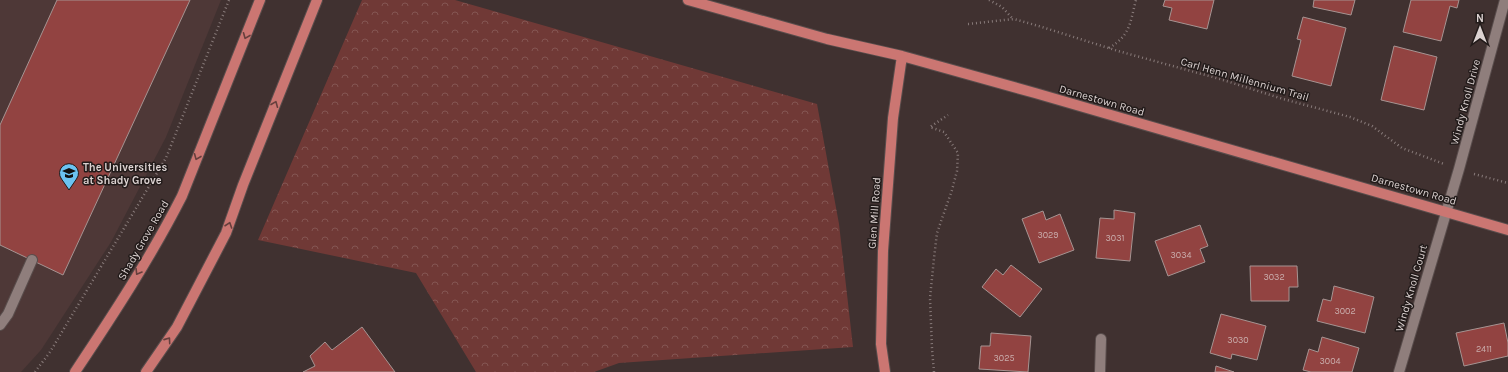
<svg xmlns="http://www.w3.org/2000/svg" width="1508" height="372" viewBox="0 0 1508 372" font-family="Karla,sans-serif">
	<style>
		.built { fill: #4e3837 }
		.forest { fill: url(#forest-crowns) }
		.building { fill: #924341; stroke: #a69492 }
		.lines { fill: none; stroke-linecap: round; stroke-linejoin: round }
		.minor-casing { stroke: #594d4c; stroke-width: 12 }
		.major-casing { stroke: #594d4c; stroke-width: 12 }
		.path { stroke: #887b7a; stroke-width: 2.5; stroke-dasharray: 1 3; stroke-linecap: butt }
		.minor { stroke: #8f7e7c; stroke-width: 10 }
		.major { stroke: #cb7672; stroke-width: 10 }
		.oneway { stroke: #663f3d }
		.labels { text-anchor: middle; stroke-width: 3; stroke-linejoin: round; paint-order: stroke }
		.number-label { font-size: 9px; fill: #caaead }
		.street-label { font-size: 11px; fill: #dcd2d1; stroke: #221b1a }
		.poi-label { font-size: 11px; font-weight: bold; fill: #dcd2d1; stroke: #221b1a; text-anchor: start }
	</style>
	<defs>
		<pattern id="forest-crowns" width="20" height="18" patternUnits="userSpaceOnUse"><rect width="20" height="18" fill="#703936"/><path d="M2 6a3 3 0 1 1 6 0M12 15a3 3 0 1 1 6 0" fill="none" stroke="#845552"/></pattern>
	</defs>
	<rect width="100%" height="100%" fill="#403130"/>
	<path class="built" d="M 0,0 L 221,0 L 166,137 L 111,242 L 41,350 L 21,372 L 0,372 Z"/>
	<path class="forest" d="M 362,0 L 455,0 L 817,104 L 839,224 L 853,347 L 619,363 L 594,372 L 476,372 L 416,273 L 258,240 Z"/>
	<path class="building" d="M 57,0 L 190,0 L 63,275 L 0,245 L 0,125 Z
		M 1165,0 L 1214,0 L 1207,29 L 1169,20 L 1172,8 L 1163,6 Z
		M 1314,0 L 1355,0 L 1351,15 L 1313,7 Z
		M 1411,0 L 1459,0 L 1457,8 L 1450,6 L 1441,41 L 1403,32 Z
		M 1303,17 L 1346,28 L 1331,86 L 1292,76 L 1301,40 L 1297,39 Z
		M 1394,46 L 1437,57 L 1424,110 L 1381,100 Z
		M 1114,210 L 1135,213 L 1130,261 L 1096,258 L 1100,218 L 1114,219 Z
		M 1043,211 L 1046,220 L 1060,214 L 1074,250 L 1039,263 L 1022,219 Z
		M 1200,225 L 1208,246 L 1200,249 L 1205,262 L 1168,276 L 1155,241 Z
		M 1011,265 L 1042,289 L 1020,317 L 982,287 L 996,269 L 1003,275 Z
		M 1250,266 L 1297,266 L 1298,287 L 1289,287 L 1289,301 L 1251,301 Z
		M 1334,286 L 1374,297 L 1365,333 L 1317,321 L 1323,299 L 1331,301 Z
		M 1221,314 L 1266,326 L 1257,360 L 1232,354 L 1231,359 L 1210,353 Z
		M 1504,323 L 1508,343 L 1508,356 L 1464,366 L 1456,333 Z
		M 362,327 L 395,372 L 303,372 L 315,366 L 310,356 L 325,342 L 332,350 Z
		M 991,333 L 1031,336 L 1028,372 L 979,369 L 981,346 L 990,346 Z
		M 1322,337 L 1359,348 L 1352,372 L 1311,372 L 1303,370 L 1309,349 L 1318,352 Z
		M 1216,366 L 1234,372 L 1215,372 Z"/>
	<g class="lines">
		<g class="minor-casing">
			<path id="minor" d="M 0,325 L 8,314 L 32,260
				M 1100,372 L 1101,339
				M 1399,372 L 1459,169 L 1505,0"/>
		</g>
		<g class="major-casing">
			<path id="major" d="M 688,0 L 827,39 L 902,56 L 1035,93 L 1508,230
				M 75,372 C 113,315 151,257 182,196 L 260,0
				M 146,372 L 177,327 L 226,233 L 243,185 L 317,0
				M 885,372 L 881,344 L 883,251 L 893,118 L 902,56"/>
		</g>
		<path class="path" d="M 989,0 L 1002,7 L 1013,19
			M 968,24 L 1014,19 L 1042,27 L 1118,51 L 1220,79 L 1283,99 L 1350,117 L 1372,126 L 1402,148 L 1444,164
			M 1109,48 C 1131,35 1130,22 1136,0
			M 1474,174 L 1508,183
			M 35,372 L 50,352 L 166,158 L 229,0
			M 934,372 L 932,349 L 930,298 L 934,258 L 937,233 L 952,190 L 957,171 L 958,153 L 944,132 L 930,127 L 948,115"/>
		<use href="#minor" class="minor"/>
		<use href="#major" class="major"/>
	</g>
	<defs><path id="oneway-chevron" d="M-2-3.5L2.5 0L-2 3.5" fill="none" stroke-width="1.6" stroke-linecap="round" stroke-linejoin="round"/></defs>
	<g class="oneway">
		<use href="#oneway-chevron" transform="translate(246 36) rotate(112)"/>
		<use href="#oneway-chevron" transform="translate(275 104) rotate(-68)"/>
		<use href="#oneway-chevron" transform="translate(197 157) rotate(112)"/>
		<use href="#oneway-chevron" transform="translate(229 225) rotate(-71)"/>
		<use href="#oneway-chevron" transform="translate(138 272) rotate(121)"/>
		<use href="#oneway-chevron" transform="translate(168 340) rotate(-55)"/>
	</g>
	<defs>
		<g id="university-pin" transform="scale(1)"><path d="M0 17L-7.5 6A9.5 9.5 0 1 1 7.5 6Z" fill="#6bc3f2" stroke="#221b1a"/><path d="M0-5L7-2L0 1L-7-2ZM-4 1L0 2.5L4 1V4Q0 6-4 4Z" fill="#111"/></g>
	</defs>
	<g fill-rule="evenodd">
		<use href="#university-pin" x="69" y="173"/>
	</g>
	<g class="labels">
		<g class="number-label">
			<text x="1048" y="238">3029</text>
			<text x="1115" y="241">3031</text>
			<text x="1181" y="258">3034</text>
			<text x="1274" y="280">3032</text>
			<text x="1345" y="314">3002</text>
			<text x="1238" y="343">3030</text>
			<text x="1484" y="352">2411</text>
			<text x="1004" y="361">3025</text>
			<text x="1330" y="364">3004</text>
		</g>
		<g class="street-label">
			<text transform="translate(1245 79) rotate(16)" y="4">Carl Henn Millennium Trail</text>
			<text transform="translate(1102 100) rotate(16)" y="4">Darnestown Road</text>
			<text transform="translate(1465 102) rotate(-75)" y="4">Windy Knoll Drive</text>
			<text transform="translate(1414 189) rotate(16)" y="4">Darnestown Road</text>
			<text transform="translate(874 213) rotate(-86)" y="4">Glen Mill Road</text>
			<text transform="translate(143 240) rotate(-60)" y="4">Shady Grove Road</text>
			<text transform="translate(1411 288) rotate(-74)" y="4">Windy Knoll Court</text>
		</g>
		<g class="poi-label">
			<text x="83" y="171">The Universities<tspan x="83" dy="13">at Shady Grove</tspan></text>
		</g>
	</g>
	<g transform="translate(1480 28)" stroke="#221b1a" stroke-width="3" paint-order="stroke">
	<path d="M0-3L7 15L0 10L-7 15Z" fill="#dcd2d1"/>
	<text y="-6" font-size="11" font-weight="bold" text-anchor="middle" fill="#dcd2d1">N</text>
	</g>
</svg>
